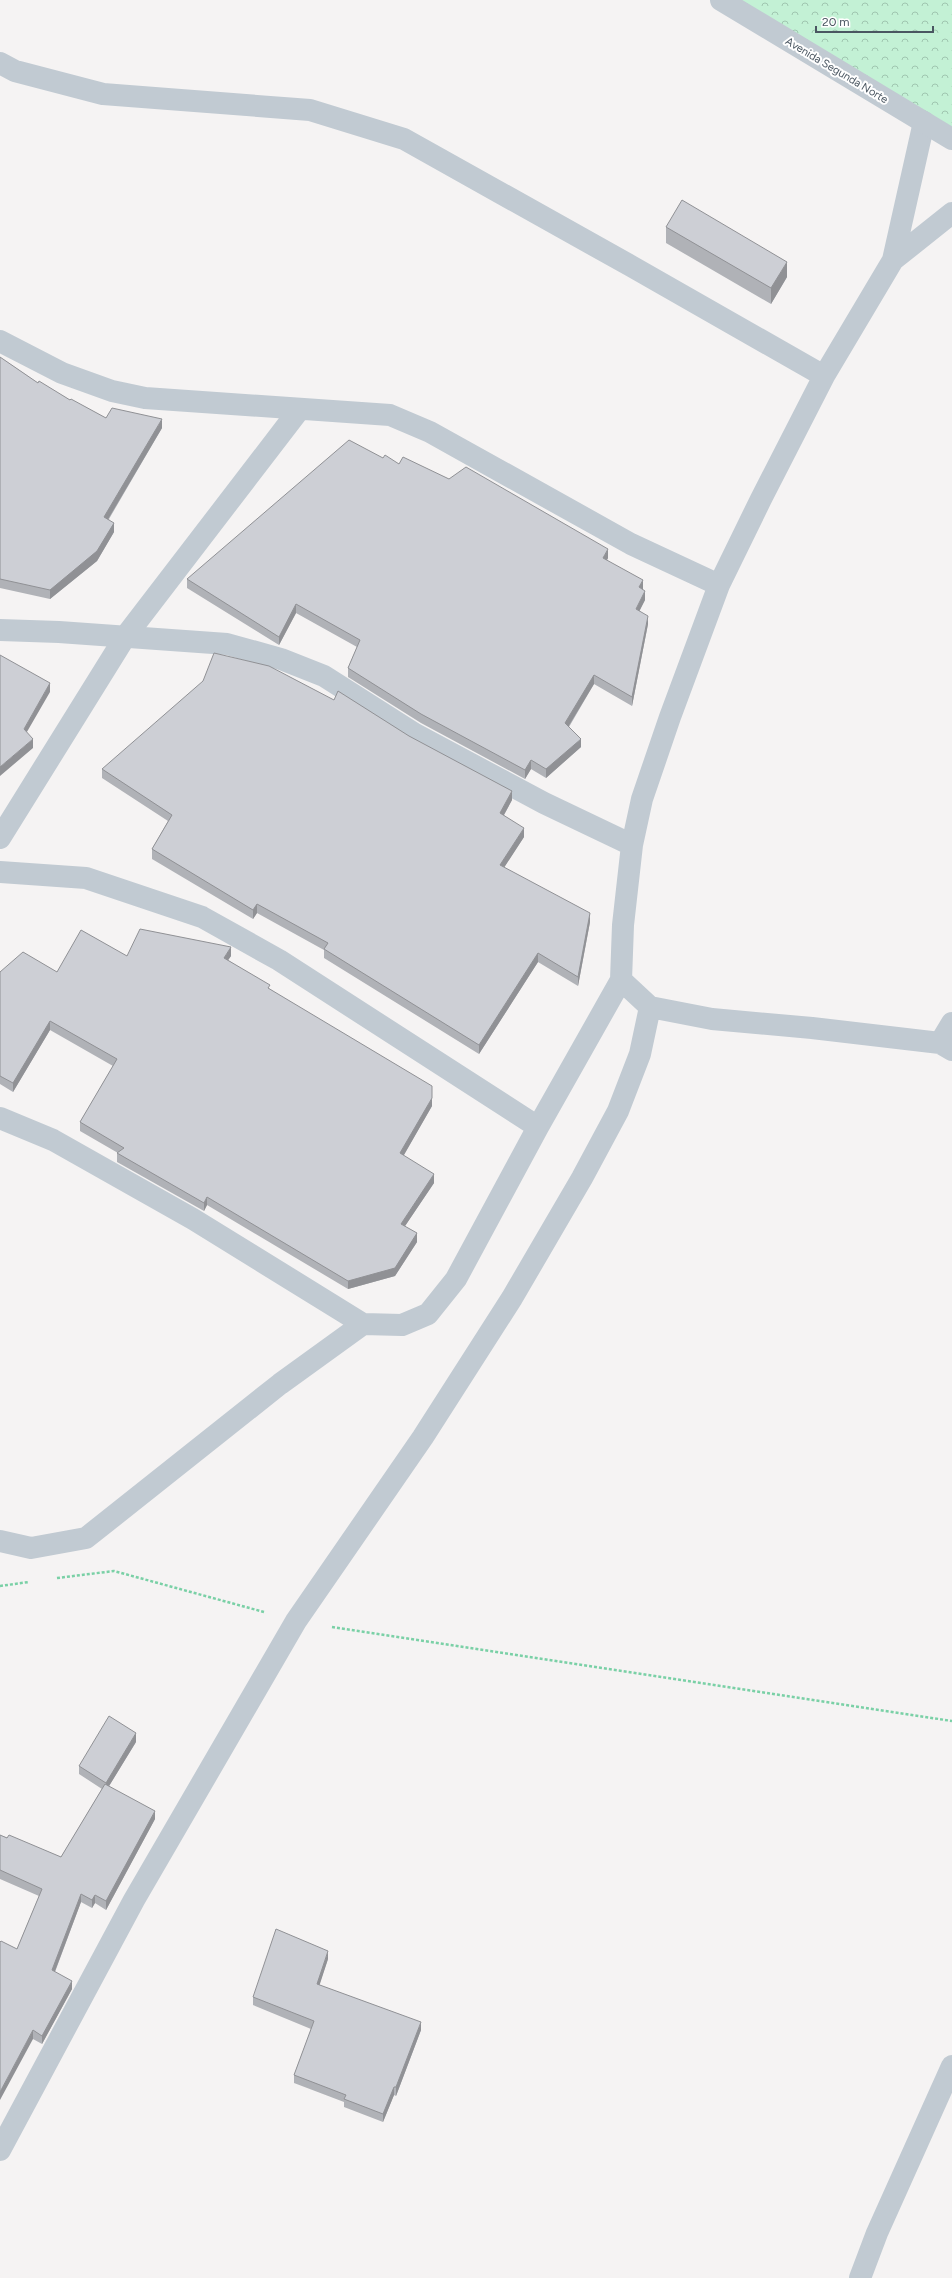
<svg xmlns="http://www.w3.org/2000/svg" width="952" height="2278" viewBox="0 0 952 2278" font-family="Figtree,sans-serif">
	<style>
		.park { fill: url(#park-crowns) }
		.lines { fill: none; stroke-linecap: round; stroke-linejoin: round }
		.path { stroke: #7ad0a6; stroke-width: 2.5; stroke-dasharray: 3 2; stroke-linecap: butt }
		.minor { stroke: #c1cad2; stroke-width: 22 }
		.tertiary { stroke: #c1cad2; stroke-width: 22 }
		.wall { fill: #b0b2b7 }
		.shaded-wall { fill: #909195 }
		.building { fill: #cdcfd5; stroke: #909195 }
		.labels { text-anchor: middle; stroke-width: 4; stroke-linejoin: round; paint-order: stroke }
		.street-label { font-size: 11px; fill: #4a5661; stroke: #fff }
	</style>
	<defs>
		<pattern id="park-crowns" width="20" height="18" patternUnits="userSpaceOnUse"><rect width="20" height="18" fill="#c3f1d5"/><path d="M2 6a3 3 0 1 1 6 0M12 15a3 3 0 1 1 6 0" fill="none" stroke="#a0c6b0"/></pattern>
	</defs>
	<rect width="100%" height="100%" fill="#f5f3f3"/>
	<path class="park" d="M 738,0 L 952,0 L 952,127 Z"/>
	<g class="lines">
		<path class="path" d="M 57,1578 L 114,1571 L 264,1612
			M 0,1586 L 29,1582
			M 332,1627 L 952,1721"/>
		<path class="minor" d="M 0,63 L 15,71 L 103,94 L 310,110 L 404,139 L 631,266 L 824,376
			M 893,260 L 952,213
			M 0,341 L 62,373 L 112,391 L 145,398 L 390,415 L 430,432 L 631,544 L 719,585
			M 0,630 L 59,632 L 227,644 L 281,659 L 324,676 L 415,734 L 544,803 L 632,845
			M 0,838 L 125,637 L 299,410
			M 0,872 L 86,878 L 202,917 L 279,960 L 538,1127
			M 621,980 L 650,1007 L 712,1019 L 812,1028 L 940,1043 L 952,1050
			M 940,1043 L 952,1023
			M 0,1118 L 53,1140 L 193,1219 L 363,1324 L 402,1325 L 428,1314 L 456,1279 L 538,1127 L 621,980 L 623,925 L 632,845 L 642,799 L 670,717 L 719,585 L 761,499 L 824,376 L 893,260 L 924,122
			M 0,1541 L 31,1548 L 86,1538 L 280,1384 L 363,1324
			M 0,2150 L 134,1900 L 296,1621 L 423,1437 L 512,1298 L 582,1178 L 618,1111 L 640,1054 L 650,1007
			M 860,2278 L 877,2233 L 952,2066"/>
		<path class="tertiary" d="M 721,0 L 952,139"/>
	</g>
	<path class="wall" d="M 666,227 L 787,277 L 771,304 L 666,243 Z
		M 0,357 L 38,383 L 70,400 L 106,418 L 162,428 L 109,519 L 114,532 L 97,561 L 50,599 L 0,588 Z
		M 383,458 L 399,464 L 608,558 L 607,560 L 643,589 L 645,600 L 639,611 L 648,624 L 632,706 L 594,684 L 569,727 L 581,747 L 546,778 L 531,769 L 525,779 L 421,723 L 348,677 L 348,668 L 357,647 L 296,613 L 279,645 L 187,588 L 187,579 Z
		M 334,700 L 409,736 L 512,800 L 504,815 L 524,837 L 504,867 L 590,922 L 578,986 L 538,962 L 479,1054 L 324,958 L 324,950 L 257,913 L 253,919 L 152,859 L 152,849 L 168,821 L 102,778 L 102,769 Z
		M 127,956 L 231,956 L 228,960 L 270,989 L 432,1106 L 403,1156 L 434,1183 L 405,1226 L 417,1242 L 395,1276 L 348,1289 L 207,1205 L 204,1211 L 117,1162 L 117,1153 L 118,1153 L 80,1131 L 80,1122 L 113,1066 L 50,1030 L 13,1092 L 0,1084 L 0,972 L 57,972 Z
		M 136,1742 L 109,1786 L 155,1819 L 106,1910 L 95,1903 L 92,1908 L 81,1902 L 55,1972 L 72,1989 L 42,2044 L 33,2039 L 17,1949 L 39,1896 L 0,1879 L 0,1835 L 61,1857 L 102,1789 L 79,1774 L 79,1766 Z
		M 328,1959 L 319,1985 L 421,2030 L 396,2096 L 394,2095 L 383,2122 L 344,2107 L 344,2102 L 294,2083 L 294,2075 L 311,2029 L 253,2005 L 253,1997 Z"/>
	<path class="shaded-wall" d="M 787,262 L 787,277 L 771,304 L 771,288 Z
		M 162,419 L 162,428 L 104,526 L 104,517 Z
		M 114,523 L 114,532 L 97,561 L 50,599 L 50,590 Z
		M 608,549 L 608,558 L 603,567 L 603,558 Z
		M 643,580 L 643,589 L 639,596 L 639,587 Z
		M 645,591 L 645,600 L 636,618 L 636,609 Z
		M 296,604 L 296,613 L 279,645 L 279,637 Z
		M 648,616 L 648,624 L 632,706 L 632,697 Z
		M 594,675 L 594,684 L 565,732 L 565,723 Z
		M 50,683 L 50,692 L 24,737 L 24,729 Z
		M 33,739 L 33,748 L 0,776 L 0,767 Z
		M 581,739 L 581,747 L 546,778 L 546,769 Z
		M 531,760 L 531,769 L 525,779 L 525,770 Z
		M 512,791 L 512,800 L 500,822 L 500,813 Z
		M 524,828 L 524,837 L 500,874 L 500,865 Z
		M 257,904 L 257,913 L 253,919 L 253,910 Z
		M 590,913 L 590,922 L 578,986 L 578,977 Z
		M 231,947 L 231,956 L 224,966 L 224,958 Z
		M 538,953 L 538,962 L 479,1054 L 479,1045 Z
		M 50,1021 L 50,1030 L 13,1092 L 13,1083 Z
		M 432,1098 L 432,1106 L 400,1162 L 400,1153 Z
		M 434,1174 L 434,1183 L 401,1232 L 401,1224 Z
		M 207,1197 L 207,1205 L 204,1211 L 204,1203 Z
		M 417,1233 L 417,1242 L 395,1276 L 348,1289 L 348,1281 Z
		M 136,1733 L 136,1742 L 106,1791 L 106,1783 Z
		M 155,1811 L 155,1819 L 106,1910 L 106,1901 Z
		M 81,1894 L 81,1902 L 52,1979 L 52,1970 Z
		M 95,1895 L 95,1903 L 92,1908 L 92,1900 Z
		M 328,1951 L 328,1959 L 317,1993 L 317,1984 Z
		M 72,1981 L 72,1989 L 42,2044 L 42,2036 Z
		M 421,2022 L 421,2030 L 396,2096 L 396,2087 Z
		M 33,2030 L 33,2039 L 0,2100 L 0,2092 Z
		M 394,2087 L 394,2095 L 383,2122 L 383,2114 Z"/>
	<path class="building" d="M 682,200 L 787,262 L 771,288 L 666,227 Z
		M 0,357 L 38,383 L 39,381 L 70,400 L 71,399 L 106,418 L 112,408 L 162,419 L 104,517 L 114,523 L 97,551 L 50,590 L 0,579 Z
		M 349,440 L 383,458 L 385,455 L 399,464 L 403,457 L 449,479 L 466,467 L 608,549 L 603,558 L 643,580 L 639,587 L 645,591 L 636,609 L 648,616 L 632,697 L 594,675 L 565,723 L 581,739 L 546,769 L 531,760 L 525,770 L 421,714 L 348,668 L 360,640 L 296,604 L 279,637 L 187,579 Z
		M 214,653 L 269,666 L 334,700 L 338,691 L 409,736 L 512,791 L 500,813 L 524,828 L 500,865 L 590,913 L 578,977 L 538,953 L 479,1045 L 324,949 L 328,943 L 257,904 L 253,910 L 152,849 L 172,815 L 102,769 L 203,681 Z
		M 0,655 L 50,683 L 24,729 L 33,739 L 0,767 Z
		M 140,929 L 231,947 L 224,958 L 270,985 L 268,988 L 432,1086 L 432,1098 L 400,1153 L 434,1174 L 401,1224 L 417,1233 L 395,1268 L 348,1281 L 207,1197 L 204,1203 L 117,1153 L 124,1148 L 80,1122 L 117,1059 L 50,1021 L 13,1083 L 0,1076 L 0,972 L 23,952 L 57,972 L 81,930 L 127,956 Z
		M 109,1716 L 136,1733 L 106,1783 L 79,1766 Z
		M 105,1784 L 155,1811 L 106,1901 L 95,1895 L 92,1900 L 81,1894 L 52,1970 L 72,1981 L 42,2036 L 33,2030 L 0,2092 L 0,1942 L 1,1941 L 17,1949 L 42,1889 L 0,1870 L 0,1835 L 7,1838 L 9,1835 L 61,1857 Z
		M 276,1929 L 328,1951 L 317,1984 L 421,2022 L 396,2087 L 394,2087 L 383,2114 L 344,2099 L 346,2095 L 294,2075 L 314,2021 L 253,1997 Z"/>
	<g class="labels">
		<g class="street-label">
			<text transform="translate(837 70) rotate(31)" y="4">Avenida Segunda Norte</text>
		</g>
	</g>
	<path d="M816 26v6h117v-6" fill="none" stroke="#4a5661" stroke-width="2"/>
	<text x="822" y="26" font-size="12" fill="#4a5661" stroke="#ffffff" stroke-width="3" paint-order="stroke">20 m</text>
</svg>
